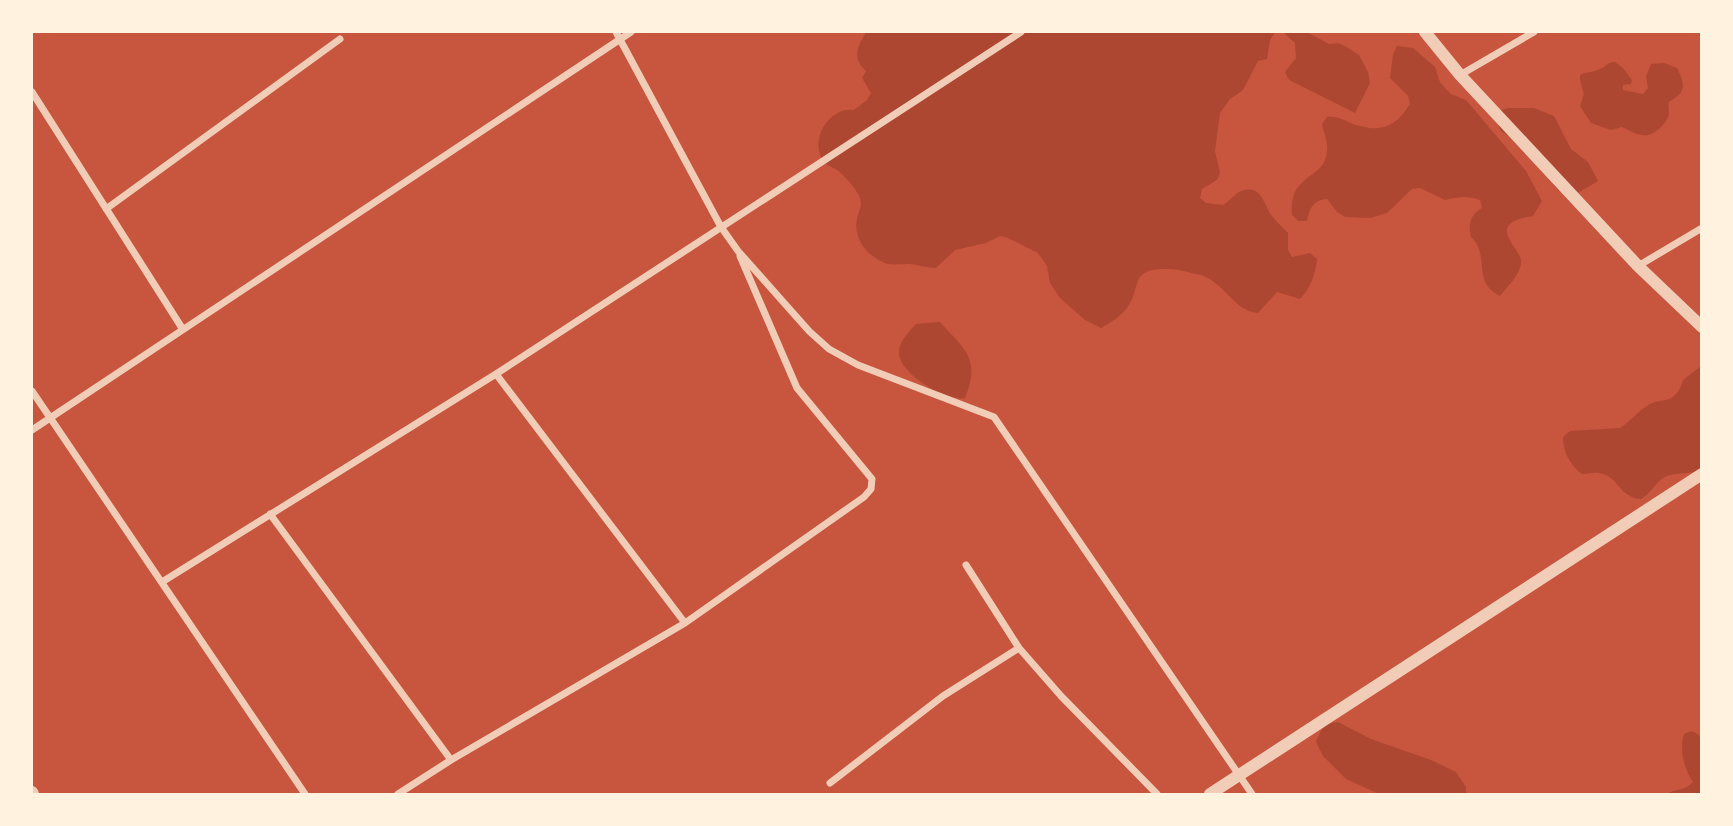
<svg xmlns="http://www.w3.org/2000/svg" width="1733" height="826" viewBox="0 0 1733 826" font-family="'PT Sans Narrow',sans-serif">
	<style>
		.green { fill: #ae4732 }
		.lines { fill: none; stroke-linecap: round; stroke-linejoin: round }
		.minor { stroke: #f1ccb7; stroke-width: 7 }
		.tertiary { stroke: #f1ccb7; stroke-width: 12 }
	</style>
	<rect width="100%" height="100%" fill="#c8553d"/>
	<path class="green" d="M 866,32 L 1275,32 L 1270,40 L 1267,59 L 1258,61 L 1243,90 L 1230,99 L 1220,113 L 1215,151 L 1220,173 L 1217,180 L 1202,189 L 1200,198 L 1206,203 L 1223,205 C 1230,201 1234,194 1241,191 C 1262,184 1263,204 1272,216 C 1277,222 1283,228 1288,233 L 1288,250 L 1292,257 L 1310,253 L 1317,259 C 1316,273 1310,289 1300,299 L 1277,292 L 1258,313 C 1232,311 1223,278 1196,274 C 1187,272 1178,269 1169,269 C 1127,268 1143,287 1127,308 C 1121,316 1110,323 1101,328 L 1085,320 L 1060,298 L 1050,283 L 1047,266 L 1038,253 L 1008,238 L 1000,236 L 986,243 L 955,250 L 936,268 C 927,268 919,265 910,264 C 903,264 895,265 888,264 C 870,259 852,239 857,219 C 859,209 864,205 858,194 C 854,186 844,175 837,170 C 830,166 824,164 821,157 C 811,135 832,106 854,110 L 867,100 L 871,93 L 862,78 L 866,71 C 850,56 859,46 866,32 Z
		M 1283,32 L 1307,32 L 1329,44 L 1338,43 L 1345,46 L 1359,55 L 1368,72 L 1370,83 L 1355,113 L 1289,80 L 1285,72 L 1296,58 L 1295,43 Z
		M 1397,46 L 1413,48 L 1435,67 L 1440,82 L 1445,88 L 1451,94 L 1466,100 L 1526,171 L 1542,201 L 1533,216 C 1481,224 1523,248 1521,263 C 1520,275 1507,287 1500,296 C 1471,282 1491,256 1471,237 C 1468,224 1470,215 1482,208 L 1480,200 C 1467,195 1458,197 1445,200 L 1420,188 L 1412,189 L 1387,213 L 1370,218 L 1345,217 L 1337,212 L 1327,199 C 1313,200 1310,208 1307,221 L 1298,221 L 1292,215 C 1288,172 1325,181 1327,151 C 1328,142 1324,133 1322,124 L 1327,117 C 1338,116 1343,120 1353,124 C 1380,133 1395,128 1410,104 L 1408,96 L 1390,78 L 1393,54 Z
		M 1615,62 L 1623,68 L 1632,80 L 1631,84 L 1623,85 L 1623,90 L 1643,94 L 1648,88 L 1646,76 L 1651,64 L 1664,63 L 1677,68 C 1686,86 1686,92 1669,102 C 1668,106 1669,109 1669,113 C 1668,120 1664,124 1660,128 C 1646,141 1636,134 1622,127 L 1611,130 L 1591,123 L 1580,106 L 1584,94 C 1575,66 1581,77 1600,69 C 1607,66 1607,62 1615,62 Z
		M 1509,108 L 1534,108 L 1554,116 L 1571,149 L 1588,162 L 1598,181 L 1576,194 L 1559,191 L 1520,144 L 1501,131 L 1495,119 L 1497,111 Z
		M 940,322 C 965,350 981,358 965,398 C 947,402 899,374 899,353 C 899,341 908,333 916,324 Z
		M 1701,366 L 1702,469 C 1690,475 1679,472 1667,476 C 1656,480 1652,493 1641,499 C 1618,497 1619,476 1599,473 C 1594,472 1587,474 1582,474 C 1570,465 1563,452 1563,437 L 1570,431 L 1620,428 C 1631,421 1638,411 1650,404 C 1656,400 1665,402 1671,398 C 1678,394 1681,387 1683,380 Z
		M 1338,722 L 1371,739 L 1431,760 L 1456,772 L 1466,787 L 1466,794 L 1379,794 L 1346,779 L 1323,756 L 1316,742 C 1321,730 1323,723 1338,722 Z
		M 1692,731 L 1699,735 L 1701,741 L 1701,794 L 1667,794 C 1676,788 1686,791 1693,782 C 1684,770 1679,749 1684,734 Z"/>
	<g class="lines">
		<path class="minor" d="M 616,32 L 721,227 L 738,251 L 809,331 L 829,349 L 858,365 L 994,417 L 1252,794
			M 1460,75 L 1534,32
			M 32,92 L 182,328
			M 106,209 L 340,39
			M 1638,266 L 1702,228
			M 496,374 L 685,623
			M 32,391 L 305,794
			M 32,430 L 631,32
			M 270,514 L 451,760
			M 966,565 L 1019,648 L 1061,696 L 1157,794
			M 162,582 L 496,374 L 1021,32
			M 830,783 L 943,696 L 1019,648
			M 398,794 L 451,760 L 685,623 L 864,497 L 871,489 L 872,479 L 797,388 L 740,256"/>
		<path class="tertiary" d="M 1425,32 L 1460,75 L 1638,266 L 1702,327
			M 32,792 L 33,794
			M 1210,794 L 1702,474"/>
	</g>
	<rect width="1733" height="826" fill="none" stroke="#fff3e0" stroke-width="66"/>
</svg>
